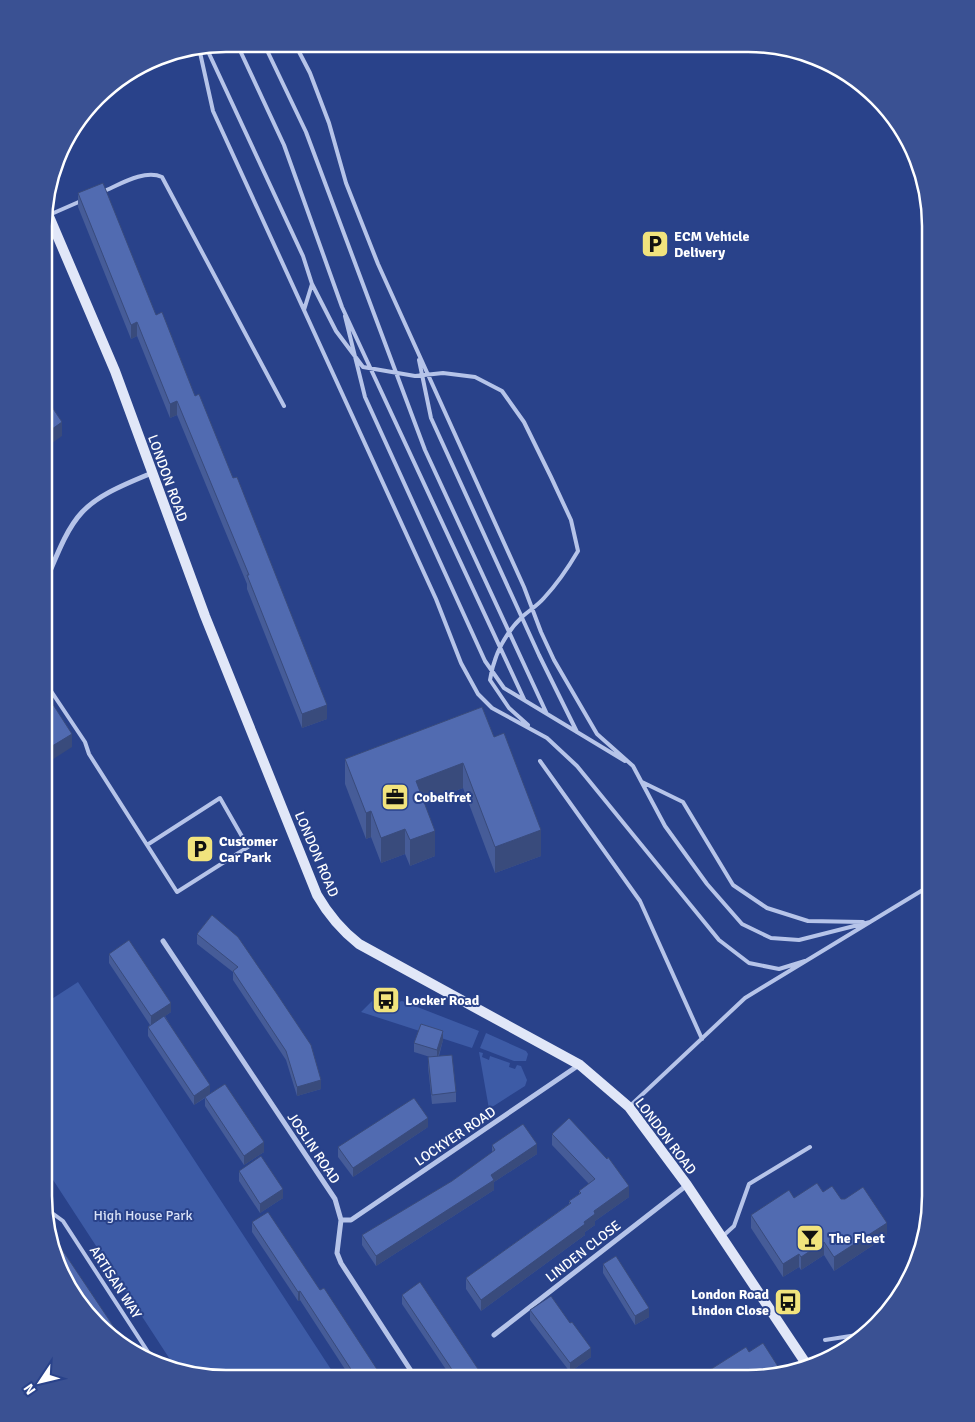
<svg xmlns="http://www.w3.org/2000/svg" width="975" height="1422" viewBox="0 0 975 1422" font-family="Signika,sans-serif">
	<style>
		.green { fill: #3d5ba6 }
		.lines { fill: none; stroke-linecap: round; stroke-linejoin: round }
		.lane { stroke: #b6c4e9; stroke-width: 4 }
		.street { stroke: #b6c4e9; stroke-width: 5 }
		.secondary { stroke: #e1e7f8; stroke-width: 10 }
		.wall { fill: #465c98 }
		.shaded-wall { fill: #394b7c }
		.building { fill: #516bb1; stroke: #394b7c }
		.labels { text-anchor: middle; stroke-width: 4; stroke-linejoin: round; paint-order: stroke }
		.poi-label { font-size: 14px; font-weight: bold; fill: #fff; stroke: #29428a; text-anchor: start }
		.street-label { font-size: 14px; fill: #fff; stroke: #29428a }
		.park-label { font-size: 14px; fill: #dae2f7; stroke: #29428a }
		.rim { fill: none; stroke: #fff; stroke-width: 2.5 }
	</style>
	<rect width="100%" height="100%" fill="#29428a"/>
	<path class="green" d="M 78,982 L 336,1377 L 203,1377 L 173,1364 L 44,1166 L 44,1004 Z
		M 375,998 L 392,1004 L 402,1001 L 479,1031 L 472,1048 L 361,1012 Z
		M 486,1033 L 526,1051 L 528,1054 L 526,1061 L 514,1061 L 480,1048 Z
		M 479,1052 L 483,1053 L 482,1057 L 489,1060 L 490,1056 L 510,1063 L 509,1067 L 515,1069 L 517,1065 L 521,1066 L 527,1080 L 525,1086 L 489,1109 Z"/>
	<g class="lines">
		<path class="lane" d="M 237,44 L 284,145 L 342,307 L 524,699
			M 264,44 L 306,132 L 425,450 L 546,712
			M 295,44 L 310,73 L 329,123 L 346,183 L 378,264 L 524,587 L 541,632 L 554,660 L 597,734 L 633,766 L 665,826 L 707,884 L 742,924 L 771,938 L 799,940 L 870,922
			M 206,47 L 303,256 L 312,284 L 304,310
			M 199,48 L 213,111 L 436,599 L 461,663 L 478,694 L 492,708 L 547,738 L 577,766 L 719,940 L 749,963 L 779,969 L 805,961
			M 102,192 C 119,185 144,169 162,177 L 284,406
			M 49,215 L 81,201
			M 312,284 L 336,331 L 363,367 L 415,376 L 443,373 L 475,377 L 502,391 L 524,422 L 551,477 L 571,520 L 578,551 C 568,568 557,584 544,598 C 538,605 530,610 523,616 C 504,634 494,655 490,680 L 509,708 L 528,725
			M 345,316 L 365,397 L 485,661 L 504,688 L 625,761
			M 419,360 L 431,418 L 539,655 L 577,732
			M 45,682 L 85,742 L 89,754 L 177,892 L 248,847 L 220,798 L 147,845
			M 540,761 L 640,901 L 702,1039
			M 642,782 L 683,802 L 733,885 L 767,908 L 808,921 L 863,922
			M 630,1106 L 745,998 L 931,885
			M 48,1215 L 52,1213 L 63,1221 L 150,1355
			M 723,1236 L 734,1226 L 749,1184 L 810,1147
			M 825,1340 L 857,1335"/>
		<path class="street" d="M 45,583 C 75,511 78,503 152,473
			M 163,941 L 335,1199 L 341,1220 L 337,1253 L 341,1263 L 415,1377
			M 341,1220 L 351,1220 L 579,1065
			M 494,1335 L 687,1185"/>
		<path class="secondary" d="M 45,207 L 115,371 L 205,616 L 317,895 C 328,914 341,930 359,944 L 580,1065 L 629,1107 L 687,1185 L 807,1365"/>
	</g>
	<path class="wall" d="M 78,193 L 156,315 L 195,396 L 327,719 L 302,728 L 247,589 L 247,584 L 177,415 L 170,418 L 137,336 L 131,339 L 78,207 Z
		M 482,707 L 541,856 L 495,873 L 463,788 L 424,803 L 435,856 L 410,866 L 405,854 L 381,863 L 371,837 L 366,839 L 345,784 L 345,759 Z
		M 212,915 L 321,1089 L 297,1096 L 286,1060 L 233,980 L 233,972 L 197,944 L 197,934 Z
		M 109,954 L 171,1012 L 165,1016 L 210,1093 L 264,1152 L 244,1165 L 205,1106 L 205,1098 L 194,1105 L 148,1036 L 148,1027 L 150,1025 L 109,963 Z
		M 443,1040 L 439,1056 L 456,1092 L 456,1102 L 432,1104 L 428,1067 L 428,1057 L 430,1057 L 414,1052 L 414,1043 Z
		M 428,1127 L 353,1177 L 338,1157 L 338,1147 Z
		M 552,1134 L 629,1197 L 595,1221 L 595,1225 L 585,1232 L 585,1235 L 481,1311 L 466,1289 L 466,1278 L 569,1204 L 569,1201 L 579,1194 L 579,1191 L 589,1184 L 552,1145 Z
		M 492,1145 L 537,1154 L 494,1182 L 494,1190 L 376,1266 L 362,1245 L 362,1235 L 452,1181 L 492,1153 Z
		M 239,1171 L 283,1198 L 260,1213 L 239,1181 Z
		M 823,1192 L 841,1199 L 887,1236 L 834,1271 L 824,1255 L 801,1270 L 799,1267 L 783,1277 L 751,1228 L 751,1215 L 794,1198 Z
		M 252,1222 L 320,1290 L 382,1377 L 350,1377 L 300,1300 L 298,1301 L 252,1232 Z
		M 603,1264 L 649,1317 L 635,1325 L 603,1273 Z
		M 402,1295 L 484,1378 L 451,1377 L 402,1304 Z
		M 530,1310 L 570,1323 L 591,1357 L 570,1372 L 530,1320 Z"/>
	<path class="shaded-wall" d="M 137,322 L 137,336 L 131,339 L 131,325 Z
		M 177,401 L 177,415 L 170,418 L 170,404 Z
		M 62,422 L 62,436 L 45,448 L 45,434 Z
		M 327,705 L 327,719 L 302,728 L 302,714 Z
		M 72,734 L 72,747 L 44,765 L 44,751 Z
		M 463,763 L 463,788 L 416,806 L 416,781 Z
		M 371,811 L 371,837 L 366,839 L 366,813 Z
		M 405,829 L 405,854 L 381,863 L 381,838 Z
		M 541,830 L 541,856 L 495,873 L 495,847 Z
		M 435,831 L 435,856 L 410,866 L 410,840 Z
		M 171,1003 L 171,1012 L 151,1026 L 151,1016 Z
		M 443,1031 L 443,1040 L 437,1060 L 437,1050 Z
		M 321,1080 L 321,1089 L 297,1096 L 297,1087 Z
		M 210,1085 L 210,1094 L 194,1105 L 194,1096 Z
		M 428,1118 L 428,1127 L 353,1177 L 353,1168 Z
		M 264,1142 L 264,1152 L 244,1165 L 244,1156 Z
		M 537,1144 L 537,1154 L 494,1182 L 494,1190 L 376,1266 L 376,1256 L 491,1175 Z
		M 629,1186 L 629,1197 L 595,1221 L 595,1225 L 585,1232 L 585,1235 L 481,1311 L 481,1300 L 584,1222 L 594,1211 Z
		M 283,1189 L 283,1198 L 260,1213 L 260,1204 Z
		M 887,1223 L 887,1236 L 834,1271 L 834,1257 Z
		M 824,1242 L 824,1255 L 801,1270 L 801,1257 Z
		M 799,1254 L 799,1267 L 783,1277 L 783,1264 Z
		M 300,1291 L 300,1300 L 298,1301 L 298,1292 Z
		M 649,1308 L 649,1317 L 635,1325 L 635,1316 Z
		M 591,1348 L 591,1357 L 570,1372 L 570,1363 Z
		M 779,1368 L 779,1371 L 771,1373 Z
		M 762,1372 L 762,1375 L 754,1377 Z"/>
	<path class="building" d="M 103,183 L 156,315 L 162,312 L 195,396 L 199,394 L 233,478 L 237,477 L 327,705 L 302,714 L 247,575 L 249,575 L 177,401 L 170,404 L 137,322 L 131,325 L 78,193 Z
		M 45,398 L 46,398 L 62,422 L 45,434 Z
		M 45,692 L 72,734 L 44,751 Z
		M 482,707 L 494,737 L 504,733 L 541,830 L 495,847 L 463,763 L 416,781 L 435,831 L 410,840 L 405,829 L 381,838 L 371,811 L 366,813 L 345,759 Z
		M 212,915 L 238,937 L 277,994 L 311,1045 L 321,1080 L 297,1087 L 286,1051 L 233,971 L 238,967 L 197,934 Z
		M 129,940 L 171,1003 L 151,1016 L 109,954 Z
		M 164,1016 L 210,1085 L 194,1096 L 148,1027 Z
		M 421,1024 L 443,1031 L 437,1050 L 414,1043 Z
		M 452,1055 L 456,1092 L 432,1095 L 428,1057 Z
		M 225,1084 L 264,1142 L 244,1156 L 205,1097 Z
		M 414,1098 L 428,1118 L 353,1168 L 338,1147 Z
		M 569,1118 L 607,1159 L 608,1157 L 629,1186 L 594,1211 L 595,1214 L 584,1222 L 585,1224 L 481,1300 L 466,1278 L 571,1203 L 569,1201 L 581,1193 L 579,1191 L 595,1179 L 552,1134 Z
		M 523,1124 L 537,1144 L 491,1175 L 494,1180 L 376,1256 L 362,1235 L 452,1181 L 495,1150 L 492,1145 Z
		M 261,1156 L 283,1189 L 260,1204 L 239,1171 Z
		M 817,1183 L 823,1192 L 832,1186 L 841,1199 L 845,1199 L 863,1187 L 887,1223 L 834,1257 L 824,1242 L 801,1257 L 799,1254 L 783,1264 L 751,1215 L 789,1190 L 794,1198 Z
		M 268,1212 L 320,1290 L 324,1288 L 382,1377 L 356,1377 L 300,1291 L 298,1292 L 252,1222 Z
		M 53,1236 L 126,1345 L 115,1341 L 62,1276 Z
		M 616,1256 L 649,1308 L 635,1316 L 603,1264 Z
		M 420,1282 L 484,1378 L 457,1377 L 402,1295 Z
		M 551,1296 L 570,1323 L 572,1322 L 591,1348 L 570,1363 L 530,1310 Z
		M 763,1343 L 779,1368 L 771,1373 L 763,1375 L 762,1372 L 754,1377 L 749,1378 L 697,1378 L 746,1347 L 749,1352 Z"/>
	<defs>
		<g id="parking-square" transform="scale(1.4375)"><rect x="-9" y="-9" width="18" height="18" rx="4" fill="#f1e37d" stroke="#29428a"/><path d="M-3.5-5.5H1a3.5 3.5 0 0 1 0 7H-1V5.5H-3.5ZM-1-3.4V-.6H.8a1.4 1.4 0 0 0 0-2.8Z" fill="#111"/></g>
		<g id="office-square" transform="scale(1.4375)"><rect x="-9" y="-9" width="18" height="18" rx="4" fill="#f1e37d" stroke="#29428a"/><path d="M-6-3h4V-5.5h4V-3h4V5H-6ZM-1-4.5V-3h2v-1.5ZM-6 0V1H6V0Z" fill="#111"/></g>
		<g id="bus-square" transform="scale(1.4375)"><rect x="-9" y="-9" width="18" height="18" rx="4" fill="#f1e37d" stroke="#29428a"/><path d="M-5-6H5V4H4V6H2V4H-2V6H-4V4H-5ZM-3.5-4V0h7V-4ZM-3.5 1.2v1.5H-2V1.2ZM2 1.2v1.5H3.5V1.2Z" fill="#111"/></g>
		<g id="bar-square" transform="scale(1.4375)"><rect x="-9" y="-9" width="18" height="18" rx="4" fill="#f1e37d" stroke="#29428a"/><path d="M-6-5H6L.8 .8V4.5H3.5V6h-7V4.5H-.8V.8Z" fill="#111"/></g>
	</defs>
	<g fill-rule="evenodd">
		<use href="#parking-square" x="655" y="244"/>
		<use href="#office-square" x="395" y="797"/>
		<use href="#parking-square" x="200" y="849"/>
		<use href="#bus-square" x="386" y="1000"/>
		<use href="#bar-square" x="810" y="1238"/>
		<use href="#bus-square" x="788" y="1302"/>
	</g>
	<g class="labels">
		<g class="poi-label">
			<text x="674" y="241">ECM Vehicle<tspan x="674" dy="16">Delivery</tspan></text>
			<text x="414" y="802">Cobelfret</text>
			<text x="219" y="846">Customer<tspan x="219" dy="16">Car Park</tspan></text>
			<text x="405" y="1005">Locker Road</text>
			<text x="829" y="1243">The Fleet</text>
			<text x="769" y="1299" text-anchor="end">London Road<tspan x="769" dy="16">Lindon Close</tspan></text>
		</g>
		<g class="street-label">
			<text transform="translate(168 478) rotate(70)" y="5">LONDON ROAD</text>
			<text transform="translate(317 854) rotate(67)" y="5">LONDON ROAD</text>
			<text transform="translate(455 1136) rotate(-34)" y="5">LOCKYER ROAD</text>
			<text transform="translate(666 1136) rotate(53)" y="5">LONDON ROAD</text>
			<text transform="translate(314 1148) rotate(56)" y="5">JOSLIN ROAD</text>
			<text transform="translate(583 1251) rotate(-38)" y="5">LINDEN CLOSE</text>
			<text transform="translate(116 1282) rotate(57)" y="5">ARTISAN WAY</text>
		</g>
		<g class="park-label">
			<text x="143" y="1220">High House Park</text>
		</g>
	</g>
	<path d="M0 0H975V1422H0ZM226 52H748A174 174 0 0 1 922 226V1196A174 174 0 0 1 748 1370H226A174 174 0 0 1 52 1196V226A174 174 0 0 1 226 52Z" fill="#3a5193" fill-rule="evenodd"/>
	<path class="rim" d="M226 52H748A174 174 0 0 1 922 226V1196A174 174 0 0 1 748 1370H226A174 174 0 0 1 52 1196V226A174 174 0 0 1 226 52Z"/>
	<g transform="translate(40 1382) rotate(235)" stroke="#29428a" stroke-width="4" paint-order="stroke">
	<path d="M0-4L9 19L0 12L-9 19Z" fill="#ffffff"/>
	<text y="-8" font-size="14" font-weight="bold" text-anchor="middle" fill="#ffffff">N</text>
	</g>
</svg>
